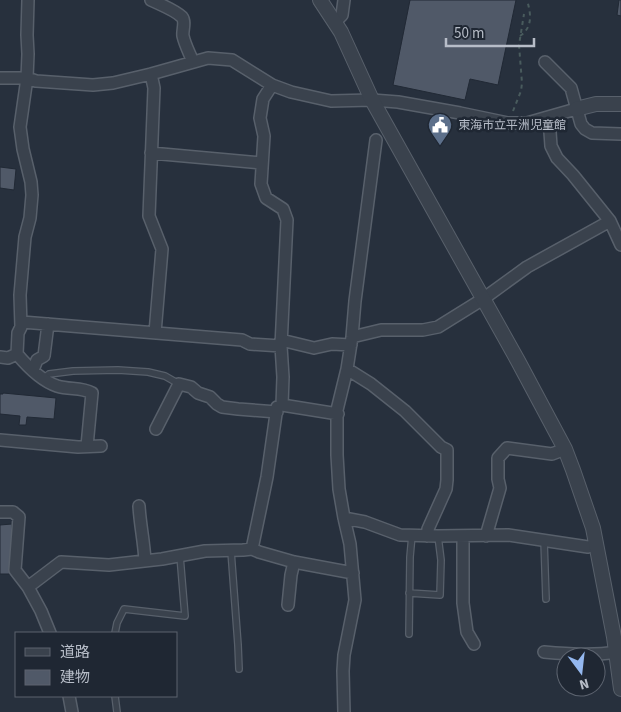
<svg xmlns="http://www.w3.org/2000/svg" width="621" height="712" viewBox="0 0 621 712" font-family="'Source Sans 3','Noto Sans JP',sans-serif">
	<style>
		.building { fill: #505968; stroke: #212935 }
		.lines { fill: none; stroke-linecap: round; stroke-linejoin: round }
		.service-casing { stroke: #58606b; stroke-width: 8 }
		.minor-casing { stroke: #58606b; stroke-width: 14 }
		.tertiary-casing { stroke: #58606b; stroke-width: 16 }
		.path { stroke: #495b5d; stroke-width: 2; stroke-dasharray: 4 4; stroke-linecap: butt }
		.service { stroke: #3a424d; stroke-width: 5.5 }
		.minor { stroke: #3a424d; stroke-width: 11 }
		.tertiary { stroke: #3a424d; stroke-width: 14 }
		.labels { text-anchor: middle; stroke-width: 5; stroke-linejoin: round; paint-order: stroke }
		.poi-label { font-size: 12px; fill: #b7bdc8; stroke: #1f2733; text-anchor: start }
	</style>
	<rect width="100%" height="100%" fill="#27303d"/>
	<path class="building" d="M 410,0 L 516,0 L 498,85 L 470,79 L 465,100 L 393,85 Z
		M 619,0 L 621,0 L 621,16 L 617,15 Z
		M 0,167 L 16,169 L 14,190 L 0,188 Z
		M 3,393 L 56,398 L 54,419 L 27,417 L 26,425 L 19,425 L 20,416 L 0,414 L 0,394 L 3,394 Z
		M 12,524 L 12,574 L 0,574 L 0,525 Z"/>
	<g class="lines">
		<g class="service-casing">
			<path id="service" d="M 44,378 L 49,374 L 73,371 L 118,370 L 148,372 L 165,376 L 179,384
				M 544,540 L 546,599
				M 231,551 L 238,645 L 239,669
				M 409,593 L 440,595 L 441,560 L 438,536
				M 115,633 L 117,623 L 124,609 L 185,616 L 180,556
				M 409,634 L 410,557 L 412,535
				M 115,696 L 117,712"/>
		</g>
		<g class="minor-casing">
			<path id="minor" d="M 151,0 C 159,4 175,10 182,17 C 186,22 182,31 183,36 C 185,45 190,54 193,62
				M 335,22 L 342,15 L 344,0
				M 545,62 L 571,88 L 581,124 L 585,129 L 592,133 L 621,134
				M 151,74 L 154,88 L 149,216 L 162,249 L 155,333
				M 0,78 L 27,78 L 36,81 L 93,85 L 113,83 L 151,74 L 208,58 L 232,60 L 272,85 L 291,92 L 331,101 L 372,100 L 398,102 L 460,113 L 508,123 L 527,123 L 576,109
				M 546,118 L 550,132 L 551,146 L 557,158 L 573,175 L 610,221 L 621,245
				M 151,153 L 261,163
				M 22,322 L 242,340 L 250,344 L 281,346
				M 352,337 L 381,330 L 423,330 L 438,327 L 483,299 L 527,267 L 610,221
				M 281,340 L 314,348 L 332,344 L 351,345
				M 17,354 C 27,366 42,381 57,386 C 70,390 81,387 92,393 L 87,446
				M 0,357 L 8,358 L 17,354 L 18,333 L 21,327 L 20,295 L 25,237 L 30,218 L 32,195 L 31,182 L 23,149 L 20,127 L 27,78 L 28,54 L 27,35 L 28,0
				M 347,369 L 371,384 L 405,411 L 441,447 L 447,450 L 447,480 L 446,489 L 428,529 L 427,536
				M 33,370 L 37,360 L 44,356 L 48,324
				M 282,405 L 338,414
				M 156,429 L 179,384 L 191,387 L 198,393 L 210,397 L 217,404 L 222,407 L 238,409 L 277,412
				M 0,440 L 78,447 L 101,446
				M 139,506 C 140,524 144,542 145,561
				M 0,512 L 13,512 L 19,517 L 15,570 L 28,587 L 41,611 L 50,633
				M 344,518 L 365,522 L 400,535 L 438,536 L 508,535 L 588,547 L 596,545
				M 463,536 L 463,603 L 467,632 L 474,644
				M 486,536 L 500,488 L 498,479 L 498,458 L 507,448 L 552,454 L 565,449
				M 252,549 L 267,477 L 277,407 L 282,405 L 283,377 L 281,346 L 287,220 L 283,209 L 266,198 L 261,184 L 264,136 L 260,118 L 263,99 L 272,85
				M 28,587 L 61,562 L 109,565 L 162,559 L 205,551 L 243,550 L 252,549 L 259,552 L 294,562 L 353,573
				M 288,605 L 291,575 L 294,562
				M 544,652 C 568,654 593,656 616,652
				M 69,696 L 72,712
				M 344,712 L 343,671 L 344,655 L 355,600 L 350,544 L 344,518 L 339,489 L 337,455 L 337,410 L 347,369 L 352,337 L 355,301 L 376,140"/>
		</g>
		<g class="tertiary-casing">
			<path id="tertiary" d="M 320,0 L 341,32 L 372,100 L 518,361 L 565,449 L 573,470 L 593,528 L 614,637 L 621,689
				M 576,109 L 596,104 L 621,104"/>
		</g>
		<path class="path" d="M 520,36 C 533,27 531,14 527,0
			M 513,111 L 521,91 L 522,83 L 519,45 L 524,14"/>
		<use href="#service" class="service"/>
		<use href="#minor" class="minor"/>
		<use href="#tertiary" class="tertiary"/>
	</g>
	<defs>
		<g id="civic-pin" transform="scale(1.25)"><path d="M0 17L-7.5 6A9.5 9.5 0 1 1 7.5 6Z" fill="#5c6f8a" stroke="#1f2733"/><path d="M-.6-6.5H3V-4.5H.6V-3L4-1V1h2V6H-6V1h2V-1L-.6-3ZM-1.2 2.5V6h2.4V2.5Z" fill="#fff"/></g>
	</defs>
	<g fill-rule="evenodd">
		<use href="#civic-pin" x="440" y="125"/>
	</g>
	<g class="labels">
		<g class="poi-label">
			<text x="458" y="129">東海市立平洲児童館</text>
		</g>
	</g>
	<rect x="15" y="632" width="162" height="65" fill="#1f2733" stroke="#5c636f"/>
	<rect x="25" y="648" width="25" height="8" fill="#3a424d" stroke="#5c636f"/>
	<text x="60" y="657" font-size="15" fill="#b7bdc8">道路</text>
	<rect x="25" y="670" width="25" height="15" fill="#505968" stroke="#5c636f"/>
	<text x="60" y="682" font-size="15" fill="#b7bdc8">建物</text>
	<g transform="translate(581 672) rotate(165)"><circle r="24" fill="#1f2733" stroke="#5c636f"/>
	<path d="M0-4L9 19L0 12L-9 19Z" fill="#94b8f0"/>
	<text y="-8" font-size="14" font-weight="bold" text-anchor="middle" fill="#b7bdc8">N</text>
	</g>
	<path d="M446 38v8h88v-8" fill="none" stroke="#b7bdc8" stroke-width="2.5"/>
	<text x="454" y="38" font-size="15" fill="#b7bdc8" stroke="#1f2733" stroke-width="4" paint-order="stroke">50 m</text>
</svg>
